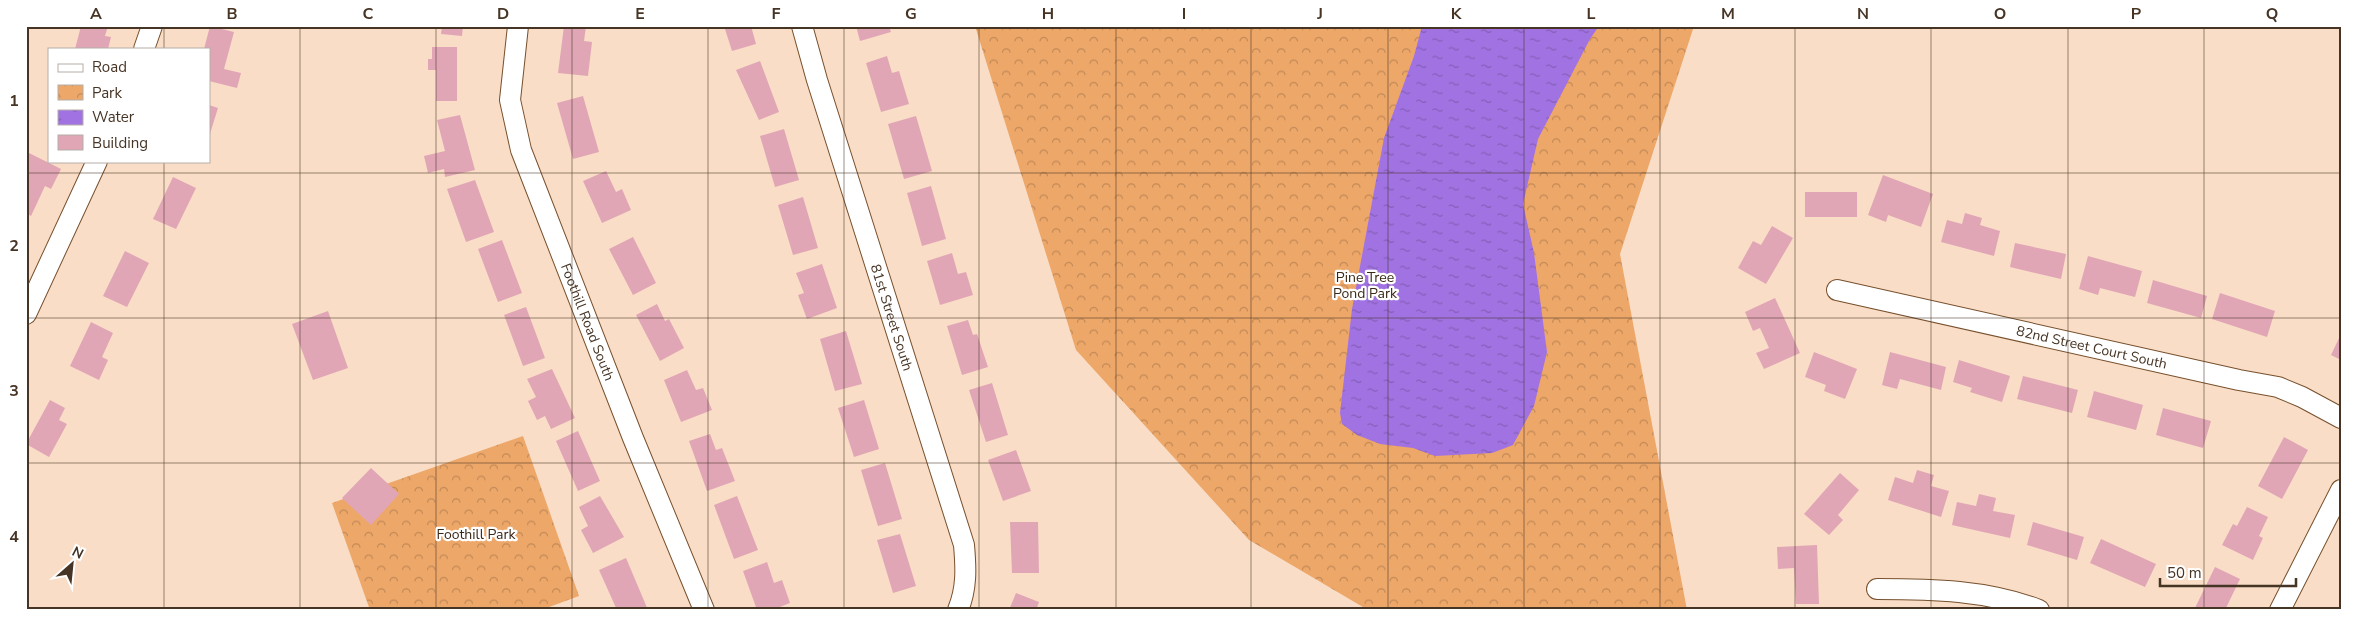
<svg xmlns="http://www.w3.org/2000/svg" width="2367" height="636" viewBox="0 0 2367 636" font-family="'Nunito Sans',sans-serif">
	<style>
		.park { fill: url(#park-crowns) }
		.water { fill: url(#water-ripples) }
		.building { fill: #e1a6b6 }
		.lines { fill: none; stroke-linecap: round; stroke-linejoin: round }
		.street-casing { stroke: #77502d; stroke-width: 22 }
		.street { stroke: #fff; stroke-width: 20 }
		.grid { fill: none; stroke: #463425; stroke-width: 1; stroke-opacity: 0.55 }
		.labels { text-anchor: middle; stroke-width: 4.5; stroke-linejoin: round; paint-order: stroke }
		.park-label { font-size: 14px; fill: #3a2817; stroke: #fff }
		.street-label { font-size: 14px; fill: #463425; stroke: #fff }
		.neatline { fill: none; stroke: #463425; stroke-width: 2 }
		.grid-label { font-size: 16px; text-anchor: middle; font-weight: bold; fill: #463425 }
	</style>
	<defs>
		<pattern id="park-crowns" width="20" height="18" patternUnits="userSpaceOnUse" patternTransform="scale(1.25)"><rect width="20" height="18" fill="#eda769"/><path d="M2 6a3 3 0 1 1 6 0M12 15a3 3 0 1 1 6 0" fill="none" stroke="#c28956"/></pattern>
		<pattern id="water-ripples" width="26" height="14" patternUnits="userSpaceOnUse" patternTransform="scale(1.25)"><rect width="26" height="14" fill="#a172e2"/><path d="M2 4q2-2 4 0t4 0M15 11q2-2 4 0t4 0" fill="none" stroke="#855eb7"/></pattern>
	</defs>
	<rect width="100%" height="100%" fill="#f9ddc6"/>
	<path class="park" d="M 975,26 L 1694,26 L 1620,254 L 1687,610 L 1368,610 L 1249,540 L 1076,350 Z
		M 523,436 L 579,596 L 541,610 L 370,610 L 332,503 Z"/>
	<path class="water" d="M 1422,26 L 1599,26 L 1590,39 L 1538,139 L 1523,204 L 1534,253 L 1547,352 L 1534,406 L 1513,445 L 1492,453 L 1435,456 L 1413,448 L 1380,444 L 1357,435 L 1342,424 L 1340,413 L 1352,309 L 1384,138 L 1414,56 Z"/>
	<path class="building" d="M 81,26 L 108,26 L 105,36 L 111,37 L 108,49 L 75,49 Z
		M 210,26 L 234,32 L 224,69 L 241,73 L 237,88 L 209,81 L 209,49 L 204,49 Z
		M 442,26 L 463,26 L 462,36 L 441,34 Z
		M 564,26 L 586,26 L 584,41 L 592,42 L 588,76 L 558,73 Z
		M 724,26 L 751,26 L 756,44 L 732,51 Z
		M 856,26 L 889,26 L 891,32 L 860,41 Z
		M 432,47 L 457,47 L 457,101 L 436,101 L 436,70 L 428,70 L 428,59 L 432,59 Z
		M 887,56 L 892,73 L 899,71 L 909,104 L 881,112 L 866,63 Z
		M 760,61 L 779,112 L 759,120 L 736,70 Z
		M 583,96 L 599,152 L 573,159 L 557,103 Z
		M 209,105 L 218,108 L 209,137 Z
		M 460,115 L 475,170 L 445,177 L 444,169 L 428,173 L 424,156 L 445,151 L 437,120 Z
		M 916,116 L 932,171 L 904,179 L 888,124 Z
		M 784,129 L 799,180 L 775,187 L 760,136 Z
		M 29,153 L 61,169 L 51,189 L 45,186 L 31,216 L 26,213 L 26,159 Z
		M 606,171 L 616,192 L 622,189 L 631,210 L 602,223 L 583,181 Z
		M 1883,175 L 1933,194 L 1921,227 L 1888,215 L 1886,222 L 1868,215 Z
		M 173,177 L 196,188 L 176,229 L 153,219 Z
		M 475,180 L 494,232 L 466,242 L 447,189 Z
		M 931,186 L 946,239 L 922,246 L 907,193 Z
		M 1805,192 L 1857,192 L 1857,217 L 1805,217 Z
		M 803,197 L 818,248 L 793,255 L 778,205 Z
		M 1965,213 L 1982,218 L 1980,225 L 2000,231 L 1994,256 L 1941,242 L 1947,220 L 1962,224 Z
		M 1772,226 L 1793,238 L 1766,284 L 1738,268 L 1753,241 L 1761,245 Z
		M 633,237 L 656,283 L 633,295 L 609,249 Z
		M 502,240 L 522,293 L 498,302 L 478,249 Z
		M 2015,243 L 2066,254 L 2061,279 L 2010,267 Z
		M 125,251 L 149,263 L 127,307 L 103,296 Z
		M 952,253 L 958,274 L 966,272 L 973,295 L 940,305 L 927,261 Z
		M 2088,256 L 2142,271 L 2135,297 L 2100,288 L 2098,295 L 2079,289 Z
		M 822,264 L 837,308 L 807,319 L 798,295 L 804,293 L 796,273 Z
		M 2153,280 L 2207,296 L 2201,318 L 2147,303 Z
		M 2220,293 L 2275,311 L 2267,337 L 2212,319 Z
		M 1775,298 L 1800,353 L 1764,369 L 1756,353 L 1769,348 L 1760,328 L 1753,331 L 1745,312 Z
		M 657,304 L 665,321 L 669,319 L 684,348 L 660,361 L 636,315 Z
		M 526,307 L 545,358 L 523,366 L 504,315 Z
		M 328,311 L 348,368 L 313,380 L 292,324 Z
		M 968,320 L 973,335 L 977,334 L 988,367 L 962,375 L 947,326 Z
		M 91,322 L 113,333 L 102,357 L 108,360 L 99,380 L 70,366 Z
		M 846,331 L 862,384 L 835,391 L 820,339 Z
		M 2341,334 L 2341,360 L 2331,355 Z
		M 1814,352 L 1857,369 L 1845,399 L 1824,391 L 1826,385 L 1805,377 Z
		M 1890,352 L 1946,367 L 1941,390 L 1900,379 L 1897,389 L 1882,385 Z
		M 1959,360 L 2010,376 L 2002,402 L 1970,392 L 1972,388 L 1953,382 Z
		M 552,369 L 575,418 L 551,429 L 545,416 L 537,420 L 528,401 L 536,397 L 527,379 Z
		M 687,370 L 696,390 L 703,388 L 712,410 L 681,422 L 664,380 Z
		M 2023,376 L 2078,390 L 2072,413 L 2017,399 Z
		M 992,383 L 1008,435 L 986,442 L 969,390 Z
		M 2094,391 L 2143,405 L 2136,430 L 2087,417 Z
		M 50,400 L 65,408 L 59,420 L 67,424 L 49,457 L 26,444 Z
		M 864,400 L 879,449 L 854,457 L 838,408 Z
		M 2163,408 L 2211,421 L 2203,448 L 2156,435 Z
		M 578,431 L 600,481 L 578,491 L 556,441 Z
		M 710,434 L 716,450 L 722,448 L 735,481 L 707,491 L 689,441 Z
		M 2284,437 L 2308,450 L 2282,499 L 2258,486 Z
		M 1016,450 L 1031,491 L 1003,501 L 988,460 Z
		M 885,463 L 902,519 L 878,526 L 861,470 Z
		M 371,468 L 399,494 L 371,525 L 342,498 Z
		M 1917,470 L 1934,475 L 1931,486 L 1949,491 L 1941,517 L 1888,500 L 1895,477 L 1913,483 Z
		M 1840,473 L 1859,490 L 1838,515 L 1843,520 L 1829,535 L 1804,514 Z
		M 1979,494 L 1996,498 L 1993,511 L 2015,515 L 2010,538 L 1952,525 L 1957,502 L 1976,506 Z
		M 600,496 L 624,537 L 593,553 L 581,530 L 588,526 L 579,507 Z
		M 737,496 L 758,550 L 734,559 L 714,505 Z
		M 2247,507 L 2268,517 L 2259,536 L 2263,538 L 2253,560 L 2222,545 L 2233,524 L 2237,526 Z
		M 1010,522 L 1038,522 L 1039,573 L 1012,573 Z
		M 2033,522 L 2084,537 L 2077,560 L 2027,545 Z
		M 900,534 L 916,586 L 893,593 L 877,540 Z
		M 2101,539 L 2156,564 L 2145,587 L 2090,563 Z
		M 1817,545 L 1819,604 L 1796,604 L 1794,568 L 1778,569 L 1777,547 Z
		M 626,558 L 648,610 L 617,610 L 599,570 Z
		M 767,562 L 774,583 L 782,580 L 790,603 L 772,610 L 757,610 L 743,571 Z
		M 2215,567 L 2240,579 L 2225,610 L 2194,610 Z
		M 1016,593 L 1039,602 L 1036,610 L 1009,610 Z"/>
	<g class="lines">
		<g class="street-casing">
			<g id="street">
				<path id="s1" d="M 518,26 L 510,100 L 521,150 L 633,438 L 704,610"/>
				<path id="s2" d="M 802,26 L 817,80 L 964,545 C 966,568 967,588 958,610"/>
				<path d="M 144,49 L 152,26"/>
				<path id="s3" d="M 1837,290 L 2239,380 L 2278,387 L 2302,397 L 2341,418"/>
				<path d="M 26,314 L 97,161"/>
				<path d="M 1877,589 C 1932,589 1987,590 2039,610"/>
				<path d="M 2280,610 L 2341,490"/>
			</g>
		</g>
		<use href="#street" class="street"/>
	</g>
	<path class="grid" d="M 164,26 L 164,49M 300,26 L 300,610M 436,26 L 436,610M 572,26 L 572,610M 708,26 L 708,610M 844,26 L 844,610M 979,26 L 979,610M 1116,26 L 1116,610M 1251,26 L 1251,610M 1388,26 L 1388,610M 1524,26 L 1524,610M 1660,26 L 1660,610M 1795,26 L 1795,610M 1931,26 L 1931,610M 2068,26 L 2068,610M 2204,26 L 2204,610M 164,161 L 164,610M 26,173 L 2341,173M 26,318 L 2341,318M 26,463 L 2341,463"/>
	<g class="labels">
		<g class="park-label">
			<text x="1365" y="282">Pine Tree<tspan x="1365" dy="16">Pond Park</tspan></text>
			<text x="476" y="539">Foothill Park</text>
		</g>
		<g class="street-label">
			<text dy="5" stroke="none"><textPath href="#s2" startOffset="305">81st Street South</textPath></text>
			<text dy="5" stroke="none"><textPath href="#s1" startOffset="310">Foothill Road South</textPath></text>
			<text dy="5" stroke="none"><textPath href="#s3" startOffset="261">82nd Street Court South</textPath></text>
		</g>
	</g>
	<rect width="2367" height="636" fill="none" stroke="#ffffff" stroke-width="55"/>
	<rect x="48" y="48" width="162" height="115" fill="#ffffff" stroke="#b5aea8"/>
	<rect x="58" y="64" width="25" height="8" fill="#ffffff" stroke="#b5aea8"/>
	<text x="92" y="72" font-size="15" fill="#463425">Road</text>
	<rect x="58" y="85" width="25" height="15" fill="url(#park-crowns)" stroke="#b5aea8"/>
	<text x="92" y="98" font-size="15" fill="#463425">Park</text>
	<rect x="58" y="110" width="25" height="15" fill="url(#water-ripples)" stroke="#b5aea8"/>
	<text x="92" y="122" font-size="15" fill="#463425">Water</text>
	<rect x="58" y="135" width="25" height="15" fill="#e1a6b6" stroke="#b5aea8"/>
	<text x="92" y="148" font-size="15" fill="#463425">Building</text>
	<g transform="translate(72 564) rotate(27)" stroke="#ffffff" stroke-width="4" paint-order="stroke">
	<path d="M0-4L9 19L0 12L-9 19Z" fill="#463425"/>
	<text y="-8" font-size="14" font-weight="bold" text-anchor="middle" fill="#463425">N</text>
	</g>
	<path d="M2160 578v8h136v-8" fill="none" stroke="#463425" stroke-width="2.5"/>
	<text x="2167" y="578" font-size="15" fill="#463425" stroke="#ffffff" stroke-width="4" paint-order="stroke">50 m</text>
	<rect x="28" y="28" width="2312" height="580" class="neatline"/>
	<g class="grid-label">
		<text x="96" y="19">A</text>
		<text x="232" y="19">B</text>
		<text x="368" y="19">C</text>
		<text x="503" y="19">D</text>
		<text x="640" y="19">E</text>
		<text x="776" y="19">F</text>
		<text x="911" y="19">G</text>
		<text x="1048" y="19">H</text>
		<text x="1184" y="19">I</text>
		<text x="1320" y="19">J</text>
		<text x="1456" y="19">K</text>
		<text x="1591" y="19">L</text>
		<text x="1728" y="19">M</text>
		<text x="1863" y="19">N</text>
		<text x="2000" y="19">O</text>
		<text x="2136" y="19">P</text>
		<text x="2272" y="19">Q</text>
		<text x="14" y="106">1</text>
		<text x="14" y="251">2</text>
		<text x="14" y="396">3</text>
		<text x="14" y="542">4</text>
	</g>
</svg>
